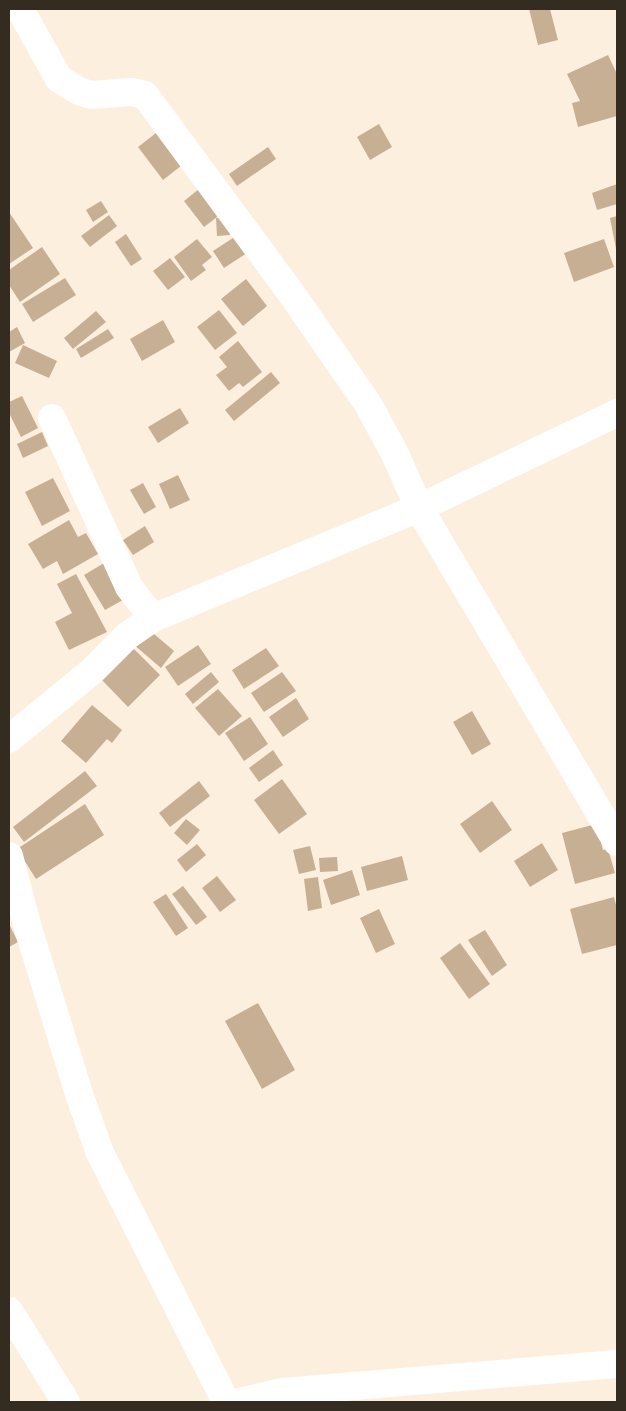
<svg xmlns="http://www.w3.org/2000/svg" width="626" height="1411" viewBox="0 0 626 1411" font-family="'Exo 2',sans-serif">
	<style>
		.building { fill: #c7af94 }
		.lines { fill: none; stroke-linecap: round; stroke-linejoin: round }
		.minor { stroke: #fff; stroke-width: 28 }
	</style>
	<rect width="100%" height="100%" fill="#fdefdd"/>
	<path class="building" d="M 529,9 L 550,9 L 558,40 L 538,45 Z
		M 608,55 L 617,74 L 617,116 L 578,127 L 572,103 L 580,101 L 567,74 Z
		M 379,124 L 392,147 L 370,160 L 357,137 Z
		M 156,133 L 181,166 L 163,180 L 138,147 Z
		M 268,147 L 276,159 L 237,186 L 229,174 Z
		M 617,184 L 617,204 L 597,210 L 592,193 Z
		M 204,185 L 225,211 L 204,227 L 184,201 Z
		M 101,201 L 108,212 L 93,222 L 86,210 Z
		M 9,212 L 33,248 L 9,264 Z
		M 109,215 L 117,226 L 90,247 L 81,236 Z
		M 617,216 L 617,249 L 616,249 L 610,218 Z
		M 216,218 L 229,218 L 230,235 L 217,236 Z
		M 126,234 L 142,259 L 131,266 L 115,242 Z
		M 239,234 L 250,251 L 224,268 L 213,251 Z
		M 197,239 L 212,257 L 202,265 L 206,270 L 191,281 L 174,257 Z
		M 604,239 L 614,267 L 574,282 L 564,253 Z
		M 42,247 L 60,274 L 20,302 L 9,285 L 9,270 Z
		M 170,258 L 185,277 L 168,290 L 153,271 Z
		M 65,278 L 76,295 L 33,322 L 22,304 Z
		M 246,279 L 267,306 L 243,326 L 221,299 Z
		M 219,310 L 237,333 L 215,350 L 197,327 Z
		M 96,311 L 106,322 L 73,349 L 64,338 Z
		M 163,320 L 175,342 L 142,361 L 130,339 Z
		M 17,327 L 25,343 L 9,352 L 9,332 Z
		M 108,329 L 114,338 L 81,358 L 76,349 Z
		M 238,341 L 262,372 L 243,387 L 239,383 L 229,391 L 216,375 L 227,367 L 219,357 Z
		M 23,345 L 57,361 L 49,378 L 15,363 Z
		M 271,372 L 280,383 L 234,421 L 225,410 Z
		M 22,396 L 38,428 L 21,437 L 9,413 L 9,402 Z
		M 180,408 L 189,423 L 158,443 L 148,427 Z
		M 42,432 L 48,446 L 23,458 L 17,444 Z
		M 178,475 L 190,500 L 170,509 L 159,484 Z
		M 53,478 L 70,511 L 42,526 L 25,492 Z
		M 143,483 L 156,507 L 144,514 L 130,490 Z
		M 69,520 L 78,537 L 86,533 L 98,554 L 63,574 L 57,561 L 43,569 L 28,544 Z
		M 145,526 L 154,542 L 133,555 L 123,540 Z
		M 109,560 L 130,596 L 105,610 L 84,575 Z
		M 76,574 L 107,632 L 69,650 L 55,622 L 72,613 L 57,584 Z
		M 147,628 L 174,651 L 161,668 L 133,644 Z
		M 198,645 L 211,664 L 178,686 L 165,667 Z
		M 132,647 L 160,675 L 128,707 L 100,678 Z
		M 266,648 L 279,666 L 244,689 L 232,670 Z
		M 211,672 L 219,682 L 193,704 L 185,694 Z
		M 282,672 L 296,691 L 264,712 L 251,693 Z
		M 218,689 L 242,716 L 219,736 L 195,708 Z
		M 296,698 L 309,719 L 283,737 L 269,717 Z
		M 92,705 L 122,730 L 112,743 L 107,739 L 86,763 L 61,741 Z
		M 472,711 L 491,744 L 472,755 L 453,722 Z
		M 250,717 L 268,744 L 244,761 L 225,733 Z
		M 273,750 L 283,765 L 259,782 L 249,768 Z
		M 85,771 L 97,786 L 24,842 L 13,827 Z
		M 282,779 L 307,814 L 279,834 L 254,800 Z
		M 199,781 L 210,796 L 170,827 L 159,813 Z
		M 492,801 L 512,830 L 480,853 L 460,824 Z
		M 85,804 L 104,835 L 36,879 L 17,849 Z
		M 186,819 L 200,830 L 187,845 L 174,833 Z
		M 596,824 L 603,850 L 608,849 L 615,873 L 575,884 L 562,833 Z
		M 542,843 L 558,870 L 530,887 L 514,861 Z
		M 197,844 L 206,855 L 186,872 L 177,860 Z
		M 310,846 L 316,870 L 299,874 L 293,850 Z
		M 402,856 L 408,880 L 367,891 L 361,867 Z
		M 337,857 L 338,871 L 320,872 L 319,858 Z
		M 352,870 L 360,895 L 331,905 L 323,880 Z
		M 217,876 L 236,900 L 220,912 L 202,888 Z
		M 318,877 L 322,908 L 308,911 L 304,879 Z
		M 183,886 L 207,917 L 196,925 L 172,894 Z
		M 166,894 L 188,928 L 176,936 L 153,902 Z
		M 614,897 L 617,909 L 617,945 L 582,954 L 570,909 Z
		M 379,909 L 395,944 L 376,953 L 360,918 Z
		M 9,924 L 18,942 L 9,947 Z
		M 485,930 L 507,965 L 492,976 L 468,940 Z
		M 460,943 L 490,984 L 469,999 L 440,958 Z
		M 258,1003 L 295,1070 L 262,1089 L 225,1021 Z"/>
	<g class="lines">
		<path class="minor" d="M 20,9 L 59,79 L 79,91 L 91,95 L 132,92 L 145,95 L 291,293 L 368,404 L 395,454 L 419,508 L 617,842
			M 52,418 L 129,587 L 153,618
			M 9,739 L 91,672 L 127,636 L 153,618 L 419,508 L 617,413
			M 9,856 L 28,928 L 79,1094 L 100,1153 L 226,1402
			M 9,1311 L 66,1402
			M 239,1402 L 282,1392 L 617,1364"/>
	</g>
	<rect width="626" height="1411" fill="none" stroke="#352c21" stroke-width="20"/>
</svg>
